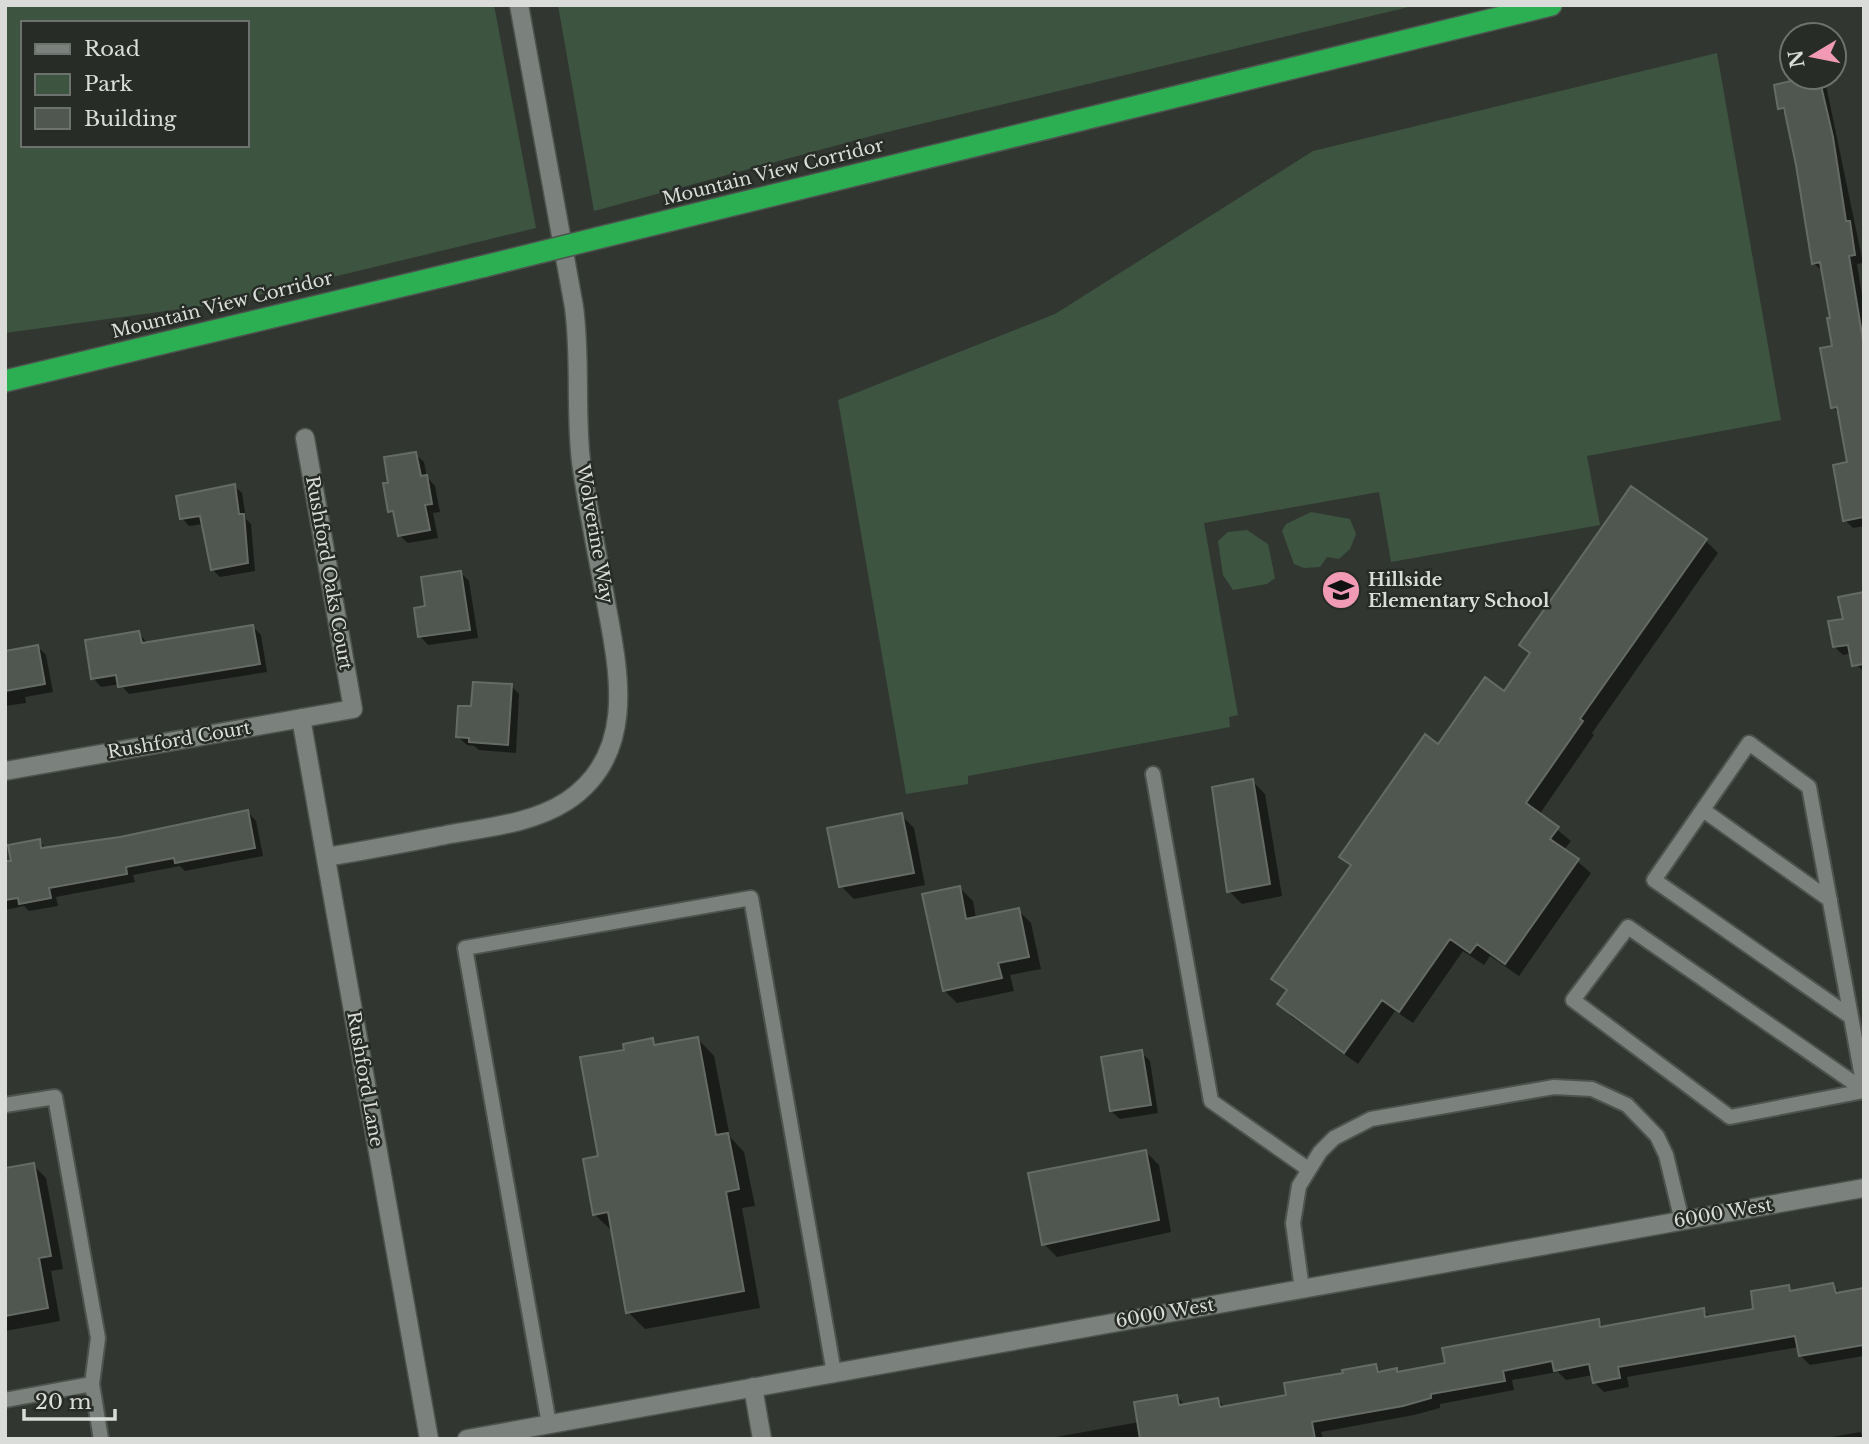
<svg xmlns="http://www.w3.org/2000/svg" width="1869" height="1444" viewBox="0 0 1869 1444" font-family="'Libre Baskerville',serif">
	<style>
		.green { fill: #3d5440; fill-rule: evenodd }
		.shadow { fill: #0007 }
		.building { fill: #505751; stroke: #646b65; stroke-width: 2 }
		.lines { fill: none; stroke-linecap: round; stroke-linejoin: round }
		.lane-casing { stroke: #4e534f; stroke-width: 18 }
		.street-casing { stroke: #4e534f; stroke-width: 21 }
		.secondary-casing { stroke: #4e534f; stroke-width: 21 }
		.highway-casing { stroke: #4e534f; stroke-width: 24 }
		.lane { stroke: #7b817c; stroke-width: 14 }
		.street { stroke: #7b817c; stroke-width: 18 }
		.secondary { stroke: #7b817c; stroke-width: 18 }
		.highway { stroke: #2caf53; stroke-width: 21 }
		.highway-bridge-casing { stroke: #4e534f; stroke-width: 24; stroke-linecap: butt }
		.highway-bridge { stroke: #2caf53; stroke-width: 21 }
		.labels { text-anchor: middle; stroke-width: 5; stroke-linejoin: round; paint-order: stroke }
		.street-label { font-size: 18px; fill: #d9dcd9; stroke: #272c27 }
		.poi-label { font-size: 18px; font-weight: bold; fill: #d9dcd9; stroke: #272c27; text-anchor: start }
	</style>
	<rect width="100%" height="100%" fill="#313631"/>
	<path class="green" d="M 5,5 L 494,5 L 536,228 L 225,303 L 5,333 ZM 23,23 L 247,23 L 247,145 L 23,145 Z
		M 558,5 L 1417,5 L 879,134 L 594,211 Z
		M 1717,53 L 1781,420 L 1587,456 L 1600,525 L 1391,562 L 1379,492 L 1204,523 L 1238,715 L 1229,717 L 1230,727 L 968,776 L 968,784 L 906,794 L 838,400 L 1055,314 L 1313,151 Z
		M 1311,512 L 1350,519 L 1356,534 L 1350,549 L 1339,559 L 1327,557 L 1320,567 L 1304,568 L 1294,564 L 1282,531 L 1286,524 Z
		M 1247,530 L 1268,544 L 1275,578 L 1267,584 L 1233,590 L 1223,575 L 1218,541 L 1228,532 Z"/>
	<path class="shadow" d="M 1818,77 L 1826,85 L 1863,263 L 1857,264 L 1864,308 L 1864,526 L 1853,528 L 1845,520 L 1849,464 L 1840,415 L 1833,407 L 1834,347 L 1823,271 L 1813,263 L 1798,165 L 1787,116 L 1780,108 Z
		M 415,454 L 424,462 L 427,477 L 435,486 L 440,512 L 433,513 L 438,538 L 408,543 L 399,535 L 396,517 L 390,511 Z
		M 234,486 L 242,493 L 246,519 L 251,524 L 255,571 L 220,577 L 212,569 L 204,524 L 189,526 L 182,518 Z
		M 1705,540 L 1718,553 L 1592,733 L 1594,735 L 1539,815 L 1571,841 L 1564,850 L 1591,873 L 1519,976 L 1490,956 L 1484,965 L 1463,951 L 1413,1023 L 1395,1011 L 1358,1064 L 1292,1017 L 1279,1004 L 1287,992 L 1273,979 L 1351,867 L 1341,856 L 1439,746 L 1504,693 L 1531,655 L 1522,645 Z
		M 461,573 L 469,581 L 478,638 L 428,645 L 420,636 L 427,607 Z
		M 1864,594 L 1864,670 L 1862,670 L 1854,662 L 1852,653 L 1843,655 L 1835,647 L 1845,620 Z
		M 253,627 L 261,635 L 267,672 L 129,694 L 120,684 L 101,687 L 93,678 L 139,633 L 148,644 Z
		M 38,647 L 46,655 L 53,692 L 25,697 L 26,703 L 5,706 L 5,652 Z
		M 511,686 L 519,694 L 516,753 L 479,750 L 474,746 L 467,745 L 458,737 Z
		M 1252,781 L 1265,794 L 1282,896 L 1242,904 L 1229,891 Z
		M 248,812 L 256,821 L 263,856 L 185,871 L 180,866 L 133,875 L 135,882 L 56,897 L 58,906 L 29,911 L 24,906 L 5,910 L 5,863 L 13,862 L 39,841 L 47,849 L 120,839 Z
		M 901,815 L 914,828 L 925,885 L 854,899 L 841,886 Z
		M 960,888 L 973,901 L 976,918 L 1018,910 L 1031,923 L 1041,969 L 1010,975 L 1014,991 L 957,1003 L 944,990 Z
		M 697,1038 L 714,1056 L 730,1137 L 744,1152 L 755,1206 L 742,1208 L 760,1308 L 645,1329 L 628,1312 L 612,1231 L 594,1214 L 600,1158 L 627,1051 L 652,1040 L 658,1046 Z
		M 1141,1052 L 1150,1061 L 1158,1113 L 1120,1119 L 1111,1111 Z
		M 1146,1152 L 1159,1165 L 1171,1232 L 1057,1257 L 1044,1244 Z
		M 33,1165 L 46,1178 L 63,1269 L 51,1271 L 60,1321 L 5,1331 L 5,1170 Z
		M 1832,1285 L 1841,1294 L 1864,1290 L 1864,1356 L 1810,1365 L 1800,1355 L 1799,1347 L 1627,1377 L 1629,1387 L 1604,1392 L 1594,1382 L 1593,1375 L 1566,1380 L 1558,1372 L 1512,1380 L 1514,1390 L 1440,1404 L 1440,1408 L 1414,1415 L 1321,1432 L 1323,1439 L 1045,1439 L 1139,1422 L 1177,1397 L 1185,1405 L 1218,1400 L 1226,1408 L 1288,1396 L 1286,1385 L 1376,1366 L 1383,1373 L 1396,1370 L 1399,1373 L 1447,1364 L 1598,1321 L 1605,1328 L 1703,1310 L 1711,1318 L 1755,1310 L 1788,1286 L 1793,1292 Z
		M 1860,1432 L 1864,1439 L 1821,1439 Z"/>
	<path class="building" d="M 1808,77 L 1819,77 L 1833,137 L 1846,221 L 1850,221 L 1855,255 L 1849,256 L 1864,346 L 1864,517 L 1843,521 L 1833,465 L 1847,462 L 1837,407 L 1831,408 L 1820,348 L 1832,346 L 1827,318 L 1830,318 L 1820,262 L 1812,264 L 1796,165 L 1784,108 L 1778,109 L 1774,85 Z
		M 416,452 L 421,476 L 427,475 L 432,504 L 425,505 L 430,530 L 398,536 L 393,511 L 388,512 L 383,483 L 388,483 L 384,457 Z
		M 235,484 L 239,514 L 244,514 L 248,563 L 211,570 L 200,516 L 180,519 L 176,496 Z
		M 1631,486 L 1707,539 L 1580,719 L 1583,721 L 1526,803 L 1559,827 L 1550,839 L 1579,859 L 1505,964 L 1477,944 L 1470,953 L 1450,939 L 1399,1012 L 1382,1000 L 1344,1053 L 1277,1004 L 1287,990 L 1271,979 L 1351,865 L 1339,857 L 1425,734 L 1438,744 L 1485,677 L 1504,691 L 1530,653 L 1519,645 Z
		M 461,571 L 470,630 L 418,637 L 414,608 L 425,606 L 421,577 Z
		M 1864,592 L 1864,664 L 1852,666 L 1848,645 L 1833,647 L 1828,621 L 1843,619 L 1838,597 Z
		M 253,625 L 260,664 L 118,687 L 116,675 L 91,679 L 85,640 L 139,631 L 142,643 Z
		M 38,645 L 45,684 L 5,691 L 5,651 Z
		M 473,682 L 512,684 L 508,745 L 469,742 L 469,738 L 456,737 L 458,706 L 471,706 Z
		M 1253,779 L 1270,884 L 1227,892 L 1212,787 Z
		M 248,810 L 255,848 L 175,863 L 174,858 L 126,867 L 127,874 L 49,888 L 51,898 L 19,904 L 18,898 L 5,900 L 5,861 L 11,861 L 8,845 L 40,839 L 41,848 L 120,837 Z
		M 902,813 L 914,873 L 839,887 L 827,828 Z
		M 960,886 L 966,919 L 1019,908 L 1029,957 L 998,963 L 1002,978 L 943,991 L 922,894 Z
		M 698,1037 L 716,1135 L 728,1133 L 739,1189 L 726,1192 L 744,1291 L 626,1313 L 608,1212 L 593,1215 L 583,1159 L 598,1156 L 580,1057 L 624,1050 L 623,1044 L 653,1038 L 654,1045 Z
		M 1142,1050 L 1151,1105 L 1110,1111 L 1101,1057 Z
		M 1146,1150 L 1159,1220 L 1042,1245 L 1028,1173 Z
		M 34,1163 L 51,1256 L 39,1258 L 48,1308 L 5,1316 L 5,1168 Z
		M 1833,1283 L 1836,1293 L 1864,1288 L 1864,1345 L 1799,1356 L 1795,1336 L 1618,1367 L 1620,1378 L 1593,1383 L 1589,1364 L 1554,1371 L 1552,1361 L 1503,1371 L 1505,1381 L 1431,1394 L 1431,1398 L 1403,1406 L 1312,1422 L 1315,1439 L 1140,1439 L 1134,1402 L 1177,1395 L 1179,1405 L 1218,1398 L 1220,1407 L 1286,1395 L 1284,1383 L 1343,1373 L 1342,1370 L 1376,1364 L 1378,1372 L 1397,1368 L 1397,1372 L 1445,1363 L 1442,1348 L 1599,1319 L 1600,1327 L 1704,1308 L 1705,1317 L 1753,1309 L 1751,1291 L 1789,1285 L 1790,1291 Z"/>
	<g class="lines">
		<g class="lane-casing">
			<path id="lane" d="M 1153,774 L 1211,1101 L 1308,1169
				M 1703,810 L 1830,900
				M 1851,1017 L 1654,880 L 1749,743 L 1809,787 L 1864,1088
				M 1864,1090 L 1628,927 L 1573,1000 L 1730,1117 L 1864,1091
				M 5,1105 L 55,1097 L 98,1338 L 92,1384 L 101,1439
				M 1302,1289 L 1293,1223 L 1299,1186 L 1320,1152 L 1334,1138 L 1371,1119 L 1554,1087 L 1592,1089 L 1627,1105 L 1657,1136 L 1666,1155 L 1682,1221
				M 5,1400 L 92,1384
				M 549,1424 L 465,948 L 751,898 L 834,1373"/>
		</g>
		<g class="street-casing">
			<path id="street" d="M 301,718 L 429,1439
				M 5,771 L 353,709 L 305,438
				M 326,857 C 368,850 409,842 451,834 C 490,827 533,823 567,801 C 639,753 618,668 605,597 C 597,552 587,506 581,461 C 575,410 581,359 574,307 L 519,5
				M 753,1387 L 762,1439"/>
		</g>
		<g class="secondary-casing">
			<path id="secondary" d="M 467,1439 L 1864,1188"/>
		</g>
		<g class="highway-casing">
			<path id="highway" d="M 598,238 L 1551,5
				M 5,381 L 485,266"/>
		</g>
		<use href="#lane" class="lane"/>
		<use href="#street" class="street"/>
		<use href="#secondary" class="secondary"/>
		<use href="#highway" class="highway"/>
		<g class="highway-bridge-casing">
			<path id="highway-bridge" d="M 485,266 L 598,238"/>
		</g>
		<use href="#highway-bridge" class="highway-bridge"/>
	</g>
	<defs>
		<g id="school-disc" transform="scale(2.0125)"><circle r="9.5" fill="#f09ab6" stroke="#272c27"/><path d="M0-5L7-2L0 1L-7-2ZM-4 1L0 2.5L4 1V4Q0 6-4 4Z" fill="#111"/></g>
	</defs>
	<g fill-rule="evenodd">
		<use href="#school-disc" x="1341" y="590"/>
	</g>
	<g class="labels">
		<g class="street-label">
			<text transform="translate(773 172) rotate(-14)" y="6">Mountain View Corridor</text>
			<text transform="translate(222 305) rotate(-14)" y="6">Mountain View Corridor</text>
			<text transform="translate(595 534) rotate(80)" y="6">Wolverine Way</text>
			<text transform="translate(329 573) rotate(80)" y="6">Rushford Oaks Court</text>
			<text transform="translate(179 740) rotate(-10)" y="6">Rushford Court</text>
			<text transform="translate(365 1079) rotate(80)" y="6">Rushford Lane</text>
			<text transform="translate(1723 1213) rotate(-10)" y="6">6000 West</text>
			<text transform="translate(1165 1313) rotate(-10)" y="6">6000 West</text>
		</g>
		<g class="poi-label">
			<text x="1368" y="586">Hillside<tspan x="1368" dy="21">Elementary School</tspan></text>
		</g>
	</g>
	<rect width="1869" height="1444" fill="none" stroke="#d9dcd9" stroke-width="14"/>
	<rect x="21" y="21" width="228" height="126" fill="#272c27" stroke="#6e726e" stroke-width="2"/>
	<rect x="35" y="44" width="35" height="10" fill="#7b817c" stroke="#6e726e" stroke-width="2"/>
	<text x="84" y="56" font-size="21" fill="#d9dcd9">Road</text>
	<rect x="35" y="74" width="35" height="21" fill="#3d5440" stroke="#6e726e" stroke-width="2"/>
	<text x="84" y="91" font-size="21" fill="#d9dcd9">Park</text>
	<rect x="35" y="108" width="35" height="21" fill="#505751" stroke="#6e726e" stroke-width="2"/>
	<text x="84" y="126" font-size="21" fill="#d9dcd9">Building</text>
	<g transform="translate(1813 56) rotate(260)"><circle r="33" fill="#272c27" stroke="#6e726e" stroke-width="2"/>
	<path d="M0-5L12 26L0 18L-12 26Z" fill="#f09ab6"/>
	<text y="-10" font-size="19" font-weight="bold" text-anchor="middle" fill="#d9dcd9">N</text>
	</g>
	<path d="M24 1409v10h91v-10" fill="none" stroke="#d9dcd9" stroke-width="3.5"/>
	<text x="35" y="1409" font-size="21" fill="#d9dcd9" stroke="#272c27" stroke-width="5" paint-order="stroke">20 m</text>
</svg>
